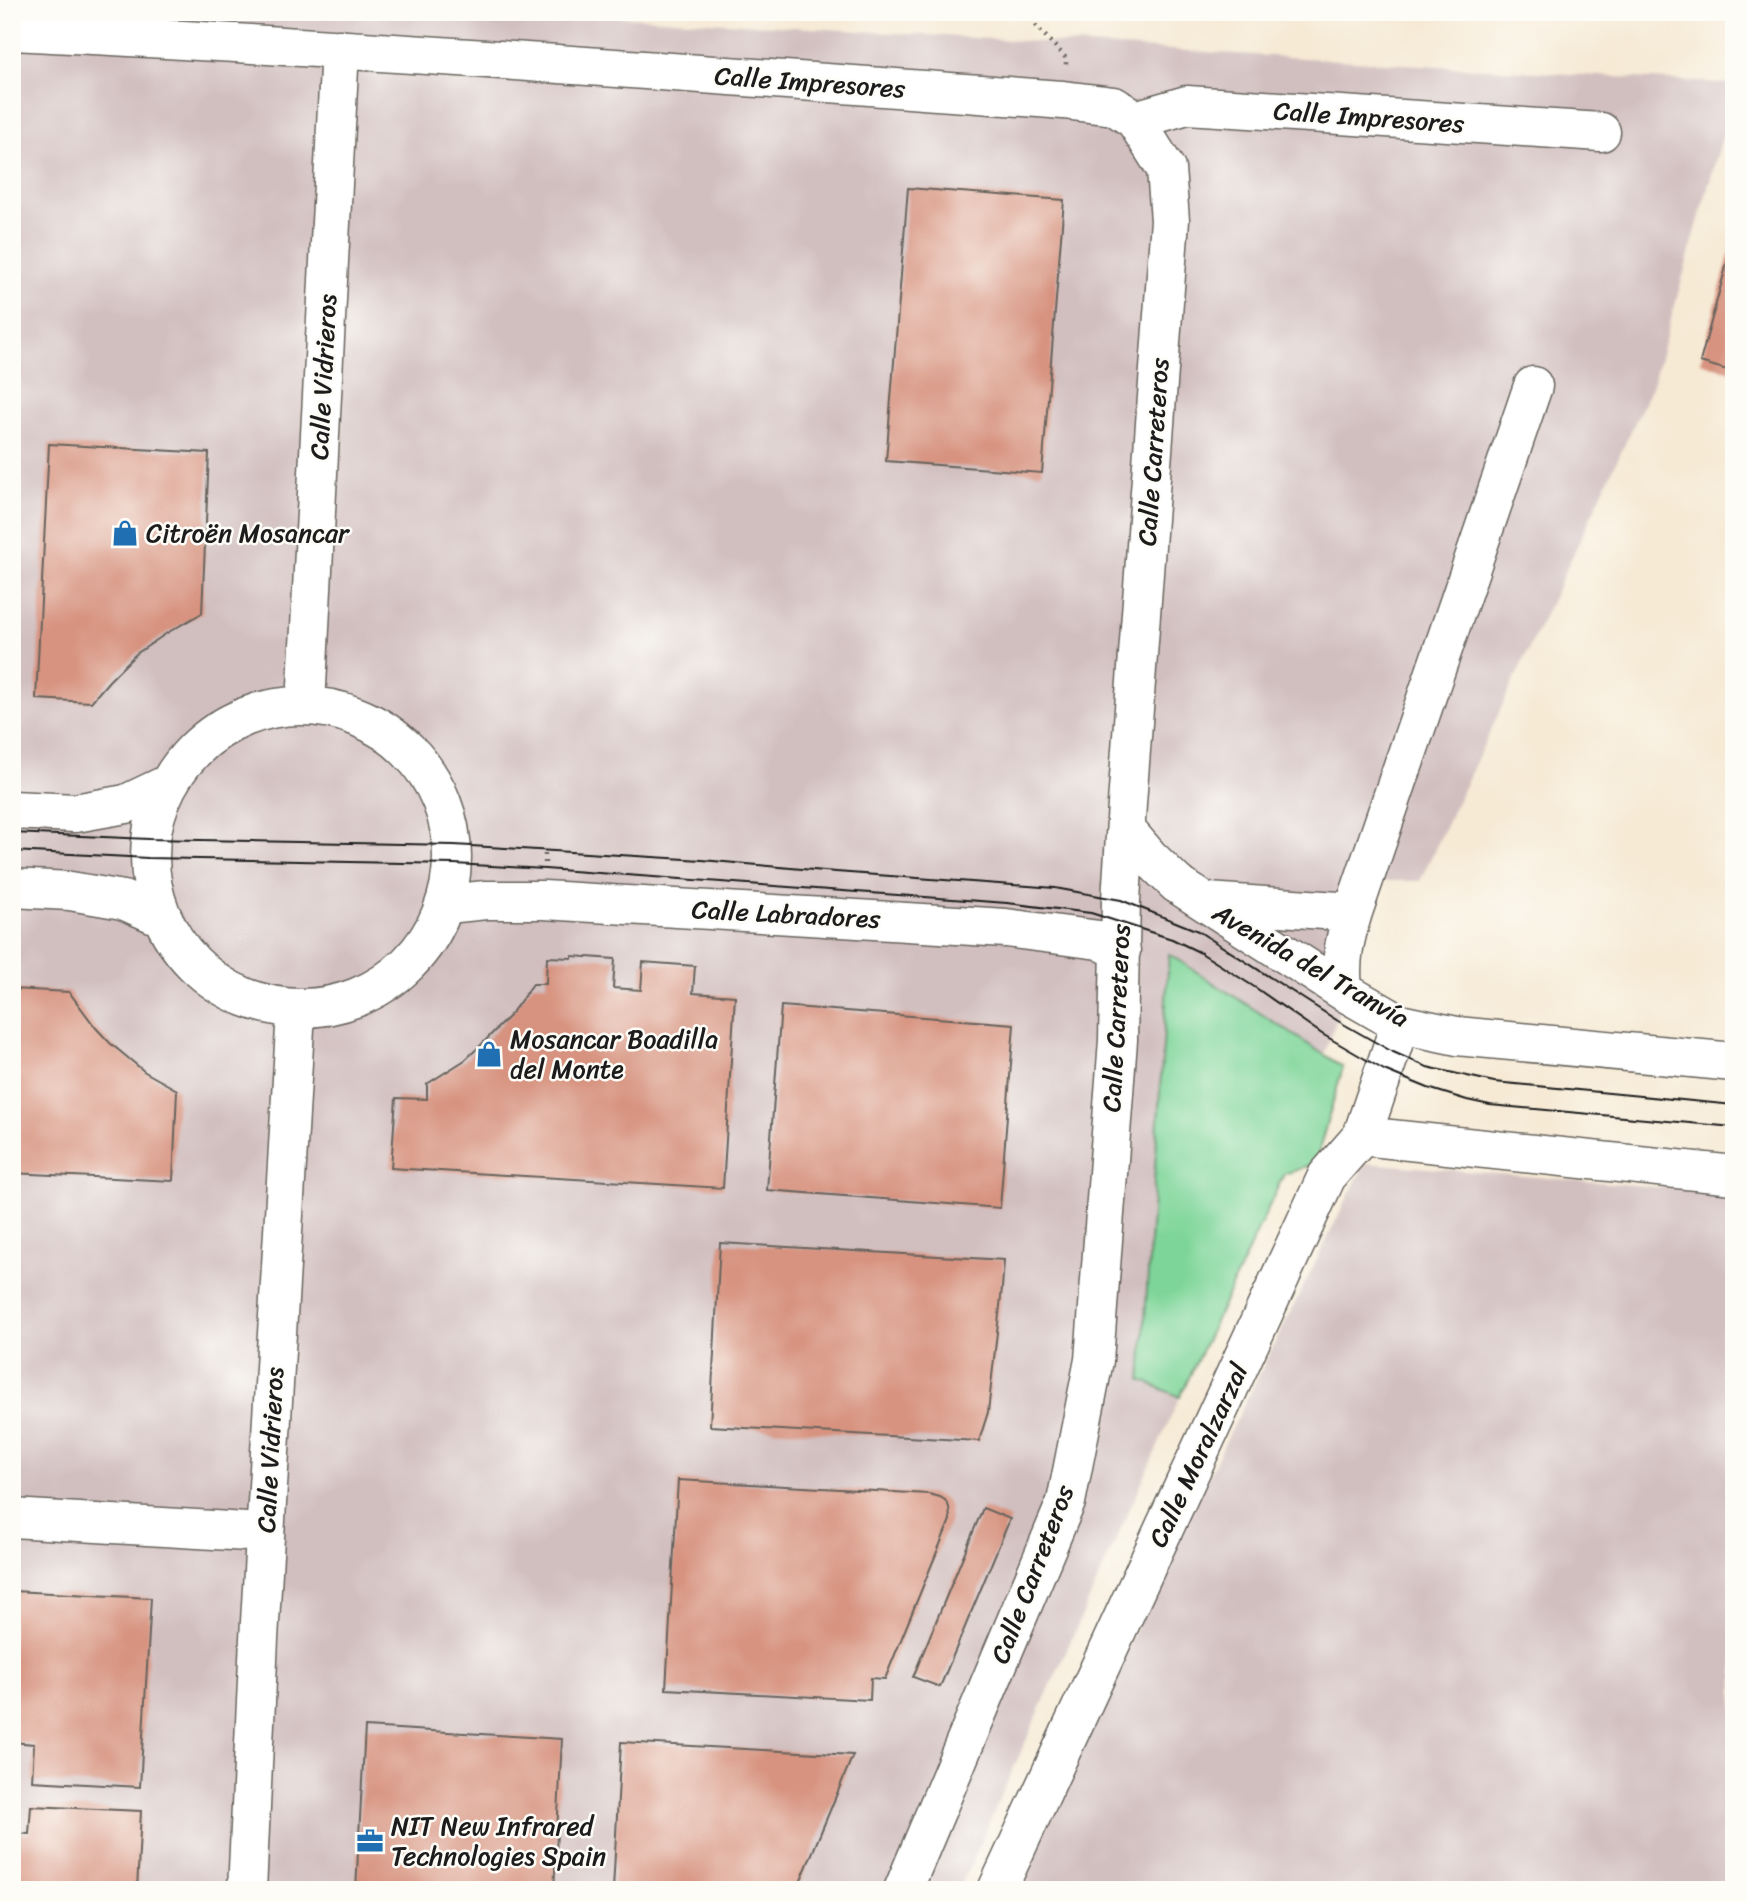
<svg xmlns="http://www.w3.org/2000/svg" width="1746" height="1902" viewBox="0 0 1746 1902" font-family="Sriracha,sans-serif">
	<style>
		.industrial { fill: #d1bfbf }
		.green { fill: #7ed599; stroke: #4d785a; stroke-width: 2 }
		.building { fill: #d7937f }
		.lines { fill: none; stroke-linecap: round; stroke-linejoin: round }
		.minor-casing { stroke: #68645d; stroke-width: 41 }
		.path { stroke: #68645d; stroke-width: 4.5; stroke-dasharray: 2 5; stroke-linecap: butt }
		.minor { stroke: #fff; stroke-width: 38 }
		.tram { stroke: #1c1c1c; stroke-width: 2 }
		.labels { text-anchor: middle; stroke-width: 5; stroke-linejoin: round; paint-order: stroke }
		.street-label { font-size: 26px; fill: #1c1c1c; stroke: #fdfcf7 }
		.poi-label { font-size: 26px; fill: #1c1c1c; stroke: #fdfcf7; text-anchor: start }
	</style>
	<rect width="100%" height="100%" fill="#fdfcf7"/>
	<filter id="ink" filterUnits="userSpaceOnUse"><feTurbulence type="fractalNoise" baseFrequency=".0143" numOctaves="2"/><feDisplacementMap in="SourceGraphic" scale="14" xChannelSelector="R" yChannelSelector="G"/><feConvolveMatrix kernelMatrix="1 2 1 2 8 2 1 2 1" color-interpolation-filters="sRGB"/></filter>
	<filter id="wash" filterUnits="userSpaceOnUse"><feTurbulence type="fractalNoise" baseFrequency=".00686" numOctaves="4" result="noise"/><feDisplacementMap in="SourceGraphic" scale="28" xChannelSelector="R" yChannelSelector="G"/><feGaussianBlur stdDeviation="1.57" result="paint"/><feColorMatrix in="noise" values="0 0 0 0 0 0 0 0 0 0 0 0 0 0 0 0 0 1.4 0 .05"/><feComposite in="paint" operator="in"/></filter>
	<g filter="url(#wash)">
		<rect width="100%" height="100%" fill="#f6ead5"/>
		<path class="industrial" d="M 12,12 L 544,12 L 1734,84 L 1734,95 L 1652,386 L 1420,881 L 1383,881 L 1284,1174 L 1180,1397 L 959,1890 L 12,1890 Z
			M 1365,1163 L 1734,1193 L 1734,1890 L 1018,1890 L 1168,1557 Z"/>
		<path class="green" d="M 1169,954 L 1343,1067 L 1315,1164 L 1284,1174 L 1180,1397 L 1141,1380 Z"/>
		<g id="blocks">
			<path class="building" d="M 908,188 L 1064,200 L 1042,473 L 886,461 Z
				M 1733,241 L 1734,241 L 1734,372 L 1700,362 Z
				M 49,444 L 209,453 L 202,613 L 167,633 L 136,654 L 109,681 L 91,702 L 36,699 Z
				M 572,956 L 615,959 L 613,988 L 641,990 L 643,962 L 695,966 L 693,993 L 735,996 L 723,1188 L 391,1168 L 396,1098 L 427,1099 L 427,1084 L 465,1060 L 482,1044 L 510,1015 L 533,984 L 546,984 L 547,957 L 572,958 Z
				M 12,989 L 69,992 L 96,1028 L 110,1043 L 145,1072 L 177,1090 L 173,1181 L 12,1173 Z
				M 781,1006 L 1014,1024 L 1000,1208 L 767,1190 Z
				M 720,1243 L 1004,1260 L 1002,1288 L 988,1412 L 979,1441 L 710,1426 Z
				M 678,1480 L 929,1494 L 940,1497 L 945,1500 L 949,1507 L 950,1520 L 885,1679 L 871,1678 L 870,1700 L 666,1689 Z
				M 983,1508 L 1010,1519 L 940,1687 L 913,1677 Z
				M 12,1591 L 151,1598 L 140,1787 L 32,1781 L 34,1744 L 12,1742 Z
				M 365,1727 L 562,1739 L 554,1890 L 356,1890 Z
				M 621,1742 L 853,1755 L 797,1890 L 613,1890 Z
				M 31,1806 L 141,1811 L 137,1890 L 12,1890 L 12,1833 L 29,1834 Z"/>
		</g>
	</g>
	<g filter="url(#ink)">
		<use href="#blocks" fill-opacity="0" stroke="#68645d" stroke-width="2"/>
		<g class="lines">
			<g class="minor-casing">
				<path id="minor" d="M 12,31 C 363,48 713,75 1063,100 L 1114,106 L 1135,120 L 1187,105 L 1601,132
					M 306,705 L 340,49
					M150 857a151 151 0 1 1 302 0a151 151 0 1 1-302 0Z
					M 12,810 L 75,813 L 126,804 L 166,785
					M 1126,830 L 1150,858 L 1177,884 L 1343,991 L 1400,1024 L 1457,1036 L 1734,1062
					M 12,888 L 70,891 L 123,900 L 159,916
					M 1208,902 L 1353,912 C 1344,942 1340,959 1343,991
					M 447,904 L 486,900 L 544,900 L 1006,928 L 1099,940 L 1121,951
					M 1353,912 L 1533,386
					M 1362,1136 L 1734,1175
					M 12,1518 L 265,1533
					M 247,1890 L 259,1639 L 296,1011
					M 903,1890 L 1066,1502 L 1094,1360 L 1118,1040 L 1121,900 L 1127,804 L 1170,220 L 1166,169 L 1135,120
					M 997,1890 L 1327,1176 L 1362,1136 L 1400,1024"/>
			</g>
			<path class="path" d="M 1035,12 L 1034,24 L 1066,58 L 1066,65
				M 545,863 L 545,849"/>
			<use href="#minor" class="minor"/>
			<path class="tram" d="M 12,833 L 149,839 L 454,845 L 702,860 L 836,872 L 1055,888 L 1121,900 L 1198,931 L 1338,1021 L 1391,1051 L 1427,1067 L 1494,1082 L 1734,1105
				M 12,851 L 148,858 L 454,864 L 545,869 L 1007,903 L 1091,913 L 1172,939 L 1201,953 L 1256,988 L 1322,1034 L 1384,1070 L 1428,1088 L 1467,1100 L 1490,1105 L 1734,1127"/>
		</g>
	</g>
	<defs>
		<g id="shop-bare" transform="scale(2.1)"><path d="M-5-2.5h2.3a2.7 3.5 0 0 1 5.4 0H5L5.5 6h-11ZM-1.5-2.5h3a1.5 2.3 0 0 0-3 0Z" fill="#1f6fb2" stroke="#fdfcf7" stroke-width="2.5" paint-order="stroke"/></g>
		<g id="office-bare" transform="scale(2.1)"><path d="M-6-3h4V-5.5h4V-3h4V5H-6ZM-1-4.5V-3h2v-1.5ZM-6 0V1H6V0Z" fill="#1f6fb2" stroke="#fdfcf7" stroke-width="2.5" paint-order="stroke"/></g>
	</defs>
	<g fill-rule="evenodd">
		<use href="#shop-bare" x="125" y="533"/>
		<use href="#shop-bare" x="489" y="1054"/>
		<use href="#office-bare" x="370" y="1841"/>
	</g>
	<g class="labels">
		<g class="street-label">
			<text transform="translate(810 82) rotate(4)" y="9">Calle Impresores</text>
			<text transform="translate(1369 117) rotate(4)" y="9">Calle Impresores</text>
			<text transform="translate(323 377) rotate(-87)" y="9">Calle Vidrieros</text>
			<text transform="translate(1153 452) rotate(-86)" y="9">Calle Carreteros</text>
			<text transform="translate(786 914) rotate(3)" y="9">Calle Labradores</text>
			<text transform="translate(1311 965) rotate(30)" y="9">Avenida del Tranvía</text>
			<text transform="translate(1116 1018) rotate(-87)" y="9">Calle Carreteros</text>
			<text transform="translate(270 1450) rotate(-87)" y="9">Calle Vidrieros</text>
			<text transform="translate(1198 1455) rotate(-65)" y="9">Calle Moralzarzal</text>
			<text transform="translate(1032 1574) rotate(-69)" y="9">Calle Carreteros</text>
		</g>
		<g class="poi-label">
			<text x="146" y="542">Citroën Mosancar</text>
			<text x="510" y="1048">Mosancar Boadilla<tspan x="510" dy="30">del Monte</tspan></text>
			<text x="391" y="1835">NIT New Infrared<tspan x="391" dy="30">Technologies Spain</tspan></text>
		</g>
	</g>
	<rect width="1746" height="1902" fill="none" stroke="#fdfcf7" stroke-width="42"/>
</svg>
